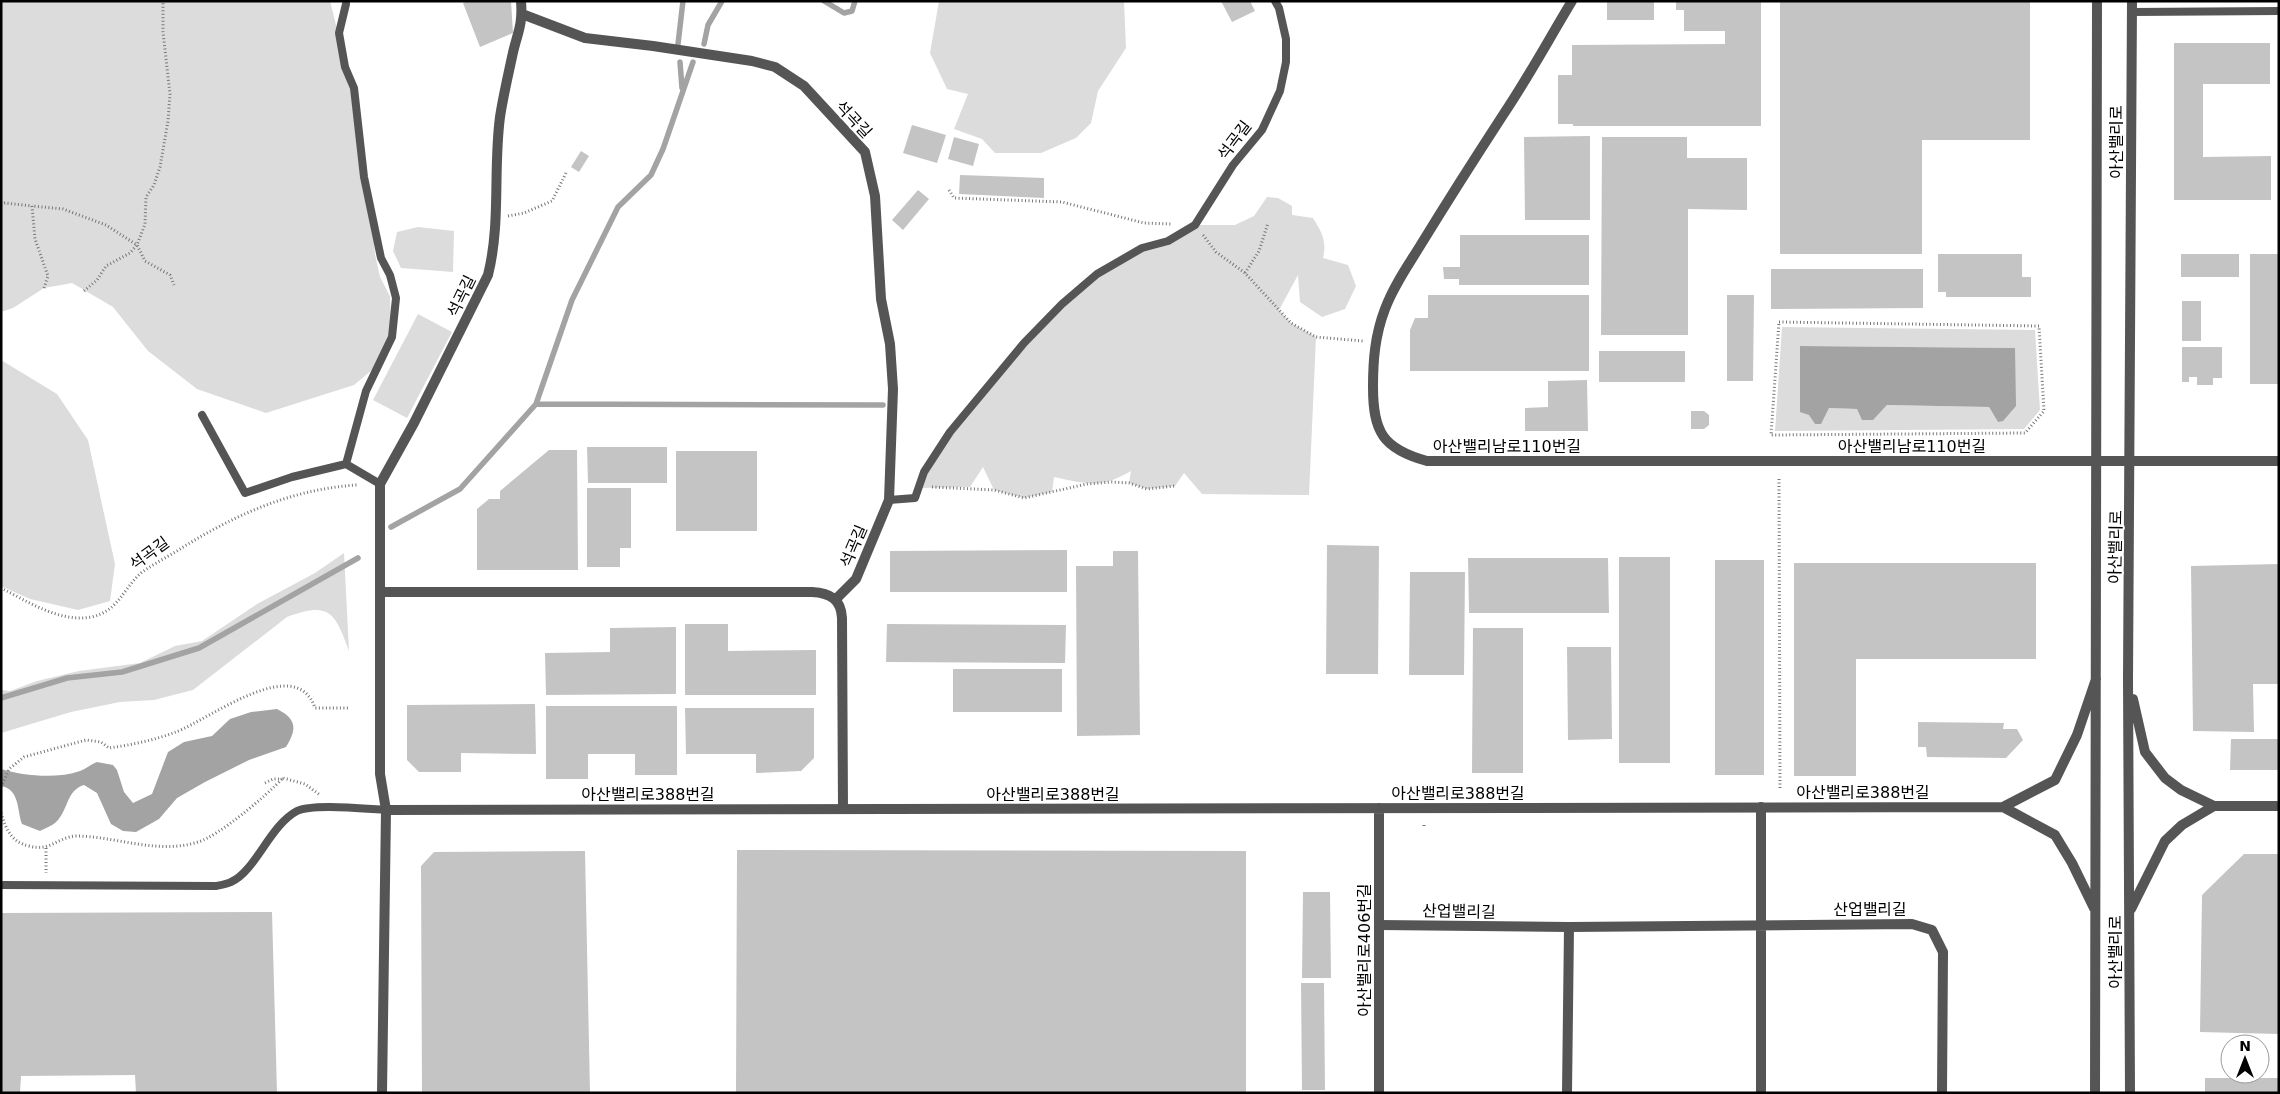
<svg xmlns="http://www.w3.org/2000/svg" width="2280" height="1094" viewBox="0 0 2280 1094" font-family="'DejaVu Sans','Noto Sans KR',sans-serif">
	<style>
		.green { fill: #dcdcdc; fill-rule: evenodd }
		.water { fill: #a3a3a3 }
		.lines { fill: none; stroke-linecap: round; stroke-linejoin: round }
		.stream { stroke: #a3a3a3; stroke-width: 5.5 }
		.building { fill: #c4c4c4 }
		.path { stroke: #777; stroke-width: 3; stroke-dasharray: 1 2.5; stroke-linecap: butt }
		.service { stroke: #555; stroke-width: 8 }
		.minor { stroke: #555; stroke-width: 10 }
		.tertiary { stroke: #555; stroke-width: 10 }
		.labels { text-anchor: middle; stroke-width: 4; stroke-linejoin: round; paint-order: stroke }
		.street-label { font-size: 16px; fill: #000; stroke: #fff }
	</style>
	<rect width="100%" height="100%" fill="#fff"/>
	<path class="green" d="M 1,1 L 330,1 L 345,61 L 366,166 L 375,254 L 380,277 L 390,296 L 391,331 L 378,365 L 354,385 L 266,413 L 197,389 L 148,351 L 113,307 L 72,283 L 44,288 L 13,308 L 1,312 Z
		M 939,1 L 1124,1 L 1126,48 L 1098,91 L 1091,123 L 1076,138 L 1041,153 L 995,153 L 982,139 L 954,129 L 968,94 L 947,89 L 930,53 Z
		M 1267,197 L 1278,198 L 1292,206 L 1292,215 L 1313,218 C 1322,232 1327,242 1323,258 L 1348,265 L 1356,286 L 1345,309 L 1322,317 L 1300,302 L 1298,275 L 1279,310 L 1291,323 L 1316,337 L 1309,495 L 1202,494 L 1184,473 L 1175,486 L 1147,489 L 1129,483 L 1131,471 C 1100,489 1087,484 1054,477 L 1052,492 L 1024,498 L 994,490 L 983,467 L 970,487 L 919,488 L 950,432 L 1024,343 L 1097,274 L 1195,225 L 1235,225 L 1254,216 Z
		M 418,227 L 454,231 L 453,272 L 401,268 L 393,251 L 397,232 Z
		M 418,314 L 452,332 L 407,418 L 373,400 Z
		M 1782,327 L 2035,330 L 2040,410 L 2024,429 L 1775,431 ZM 1800,346 L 2015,348 L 2015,349 L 1998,422 L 1989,407 L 1887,405 L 1872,420 L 1858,409 L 1829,408 L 1815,424 L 1809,414 Z
		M 1,360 L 57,394 L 88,440 L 115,564 L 110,601 L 78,610 L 30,599 L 1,586 Z
		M 344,553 L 349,651 C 335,613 330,601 287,617 L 193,690 L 154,700 L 120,702 L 71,712 L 1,733 L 1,690 L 10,691 L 37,681 L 79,671 L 140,663 L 175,646 L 202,641 L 257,604 L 315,573 Z"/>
	<path class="water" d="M 1800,346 L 2015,348 L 2016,406 L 2003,421 L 1998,422 L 1989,407 L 1887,405 L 1873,420 L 1862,420 L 1857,409 L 1829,408 L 1821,424 L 1815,424 L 1809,415 L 1800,412 Z
		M 277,709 C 297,719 297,729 286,747 L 249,760 L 205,782 L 177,798 L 159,819 L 136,832 L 123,831 L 111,824 L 97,793 L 84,785 C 67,790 68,809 58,820 C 54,825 46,828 40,831 L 22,824 C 17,811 20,789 1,786 L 1,769 C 24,776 57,779 80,771 C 86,769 91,764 97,762 L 113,765 L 117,770 L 124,792 L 133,803 L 152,794 L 168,752 L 184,742 L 212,736 L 230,719 L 251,712 Z"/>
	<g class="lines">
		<path class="stream" d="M 824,1 L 844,13 L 852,11 L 855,1
			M 678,44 L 683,1
			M 704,44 L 708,25 L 722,1
			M 680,62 L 682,88
			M 536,404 L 883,405
			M 391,527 L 460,489 L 536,404 L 572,300 L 618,207 L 651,175 L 663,149 L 693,62
			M 1,698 L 67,678 L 122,672 L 199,648 L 358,558"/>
	</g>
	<path class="building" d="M 467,1 L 511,1 L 513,33 L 480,47 L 463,3 Z
		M 1221,1 L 1250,1 L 1255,11 L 1232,22 Z
		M 1607,1 L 1654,1 L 1654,20 L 1607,20 Z
		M 1676,1 L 1761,1 L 1761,126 L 1573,126 L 1573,124 L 1558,124 L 1558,75 L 1572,75 L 1572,45 L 1725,44 L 1725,31 L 1684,31 L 1684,10 L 1676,10 Z
		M 1780,1 L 2030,1 L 2030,140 L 1922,140 L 1922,254 L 1780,254 Z
		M 2174,43 L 2270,43 L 2270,84 L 2203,84 L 2203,157 L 2271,156 L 2271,200 L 2174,200 Z
		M 912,125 L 946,135 L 937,163 L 903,153 Z
		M 1590,136 L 1590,220 L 1525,220 L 1524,137 Z
		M 954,137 L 979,144 L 973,166 L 948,159 Z
		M 1602,137 L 1687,137 L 1687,158 L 1747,158 L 1747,210 L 1688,209 L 1688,335 L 1601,335 Z
		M 581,151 L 589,156 L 579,172 L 571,167 Z
		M 960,175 L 1044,178 L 1044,198 L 959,194 Z
		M 918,190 L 929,199 L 903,230 L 892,220 Z
		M 1460,235 L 1589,235 L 1589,285 L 1459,285 L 1459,279 L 1444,279 L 1443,267 L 1460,267 Z
		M 1938,254 L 2022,254 L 2022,277 L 2031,277 L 2031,297 L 1946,297 L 1946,292 L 1938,292 Z
		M 2181,254 L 2239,254 L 2239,277 L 2181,277 Z
		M 2250,254 L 2279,254 L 2279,384 L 2250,384 Z
		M 1771,269 L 1923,269 L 1923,308 L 1771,309 Z
		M 1428,295 L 1589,295 L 1589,371 L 1410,371 L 1410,330 L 1415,318 L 1428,318 Z
		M 1727,295 L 1754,295 L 1753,381 L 1727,381 Z
		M 2182,301 L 2201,301 L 2201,341 L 2182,341 Z
		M 2182,347 L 2222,347 L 2222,378 L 2213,378 L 2213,385 L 2197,385 L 2197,377 L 2189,377 L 2189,382 L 2182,382 Z
		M 1599,351 L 1685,351 L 1685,382 L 1599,382 Z
		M 1587,380 L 1588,431 L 1525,431 L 1525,408 L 1548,407 L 1548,381 Z
		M 1691,411 L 1704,411 L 1709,415 L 1709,425 L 1704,429 L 1691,429 Z
		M 587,447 L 667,447 L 667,483 L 588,483 Z
		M 549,450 L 577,450 L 578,570 L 477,570 L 477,509 L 489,499 L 500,499 L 500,491 Z
		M 676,451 L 757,451 L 757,531 L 676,531 Z
		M 587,488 L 631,488 L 631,548 L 620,548 L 620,567 L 587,567 Z
		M 1327,545 L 1379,546 L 1378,674 L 1326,674 Z
		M 1067,550 L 1067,592 L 890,592 L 890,551 Z
		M 1113,551 L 1138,551 L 1140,735 L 1077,736 L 1076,566 L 1113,566 Z
		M 1619,557 L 1670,557 L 1670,763 L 1619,763 Z
		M 1468,558 L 1608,558 L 1609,613 L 1469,613 Z
		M 1715,560 L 1764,560 L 1764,775 L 1715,775 Z
		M 1794,563 L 2036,563 L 2036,659 L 1856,659 L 1856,776 L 1794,776 Z
		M 2279,564 L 2279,684 L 2253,684 L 2254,732 L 2193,731 L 2191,566 Z
		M 1410,572 L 1465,572 L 1464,675 L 1409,675 Z
		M 685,624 L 728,624 L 728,651 L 816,650 L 816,695 L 685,695 Z
		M 887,624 L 1066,625 L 1065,663 L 886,662 Z
		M 676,627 L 676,694 L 546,695 L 545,653 L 610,652 L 610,628 Z
		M 1473,628 L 1523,628 L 1523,773 L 1472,773 Z
		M 1567,647 L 1611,647 L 1612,739 L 1568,740 Z
		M 953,669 L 1062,669 L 1062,712 L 953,712 Z
		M 535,704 L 536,754 L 461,753 L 461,772 L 419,772 L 407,760 L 407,705 Z
		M 546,706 L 677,706 L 677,775 L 635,775 L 635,754 L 588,754 L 588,779 L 546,779 Z
		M 685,708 L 814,708 L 814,758 L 801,771 L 756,773 L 756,754 L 686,754 Z
		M 1918,722 L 2004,723 L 2003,729 L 2017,729 L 2023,740 L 2006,758 L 1927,757 L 1926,747 L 1918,747 Z
		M 2231,739 L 2279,739 L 2279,770 L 2230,770 Z
		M 737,850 L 1246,851 L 1246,1093 L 736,1093 Z
		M 585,851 L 590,1093 L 422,1093 L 421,866 L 434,852 Z
		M 2244,854 L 2279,854 L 2279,1034 L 2200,1032 L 2202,895 Z
		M 1303,892 L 1330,892 L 1331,978 L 1302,978 Z
		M 272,912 L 277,1093 L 136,1093 L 135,1075 L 21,1076 L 20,1093 L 1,1093 L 1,913 Z
		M 1301,983 L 1324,983 L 1325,1090 L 1302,1090 Z
		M 2205,1078 L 2279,1078 L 2279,1093 L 2205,1093 Z"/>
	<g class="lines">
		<path class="path" d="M 949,190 L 954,198 L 1062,202 L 1144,223 L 1172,224
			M 1,205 L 5,203 L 32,206
			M 508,216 L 524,213 L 552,201 L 566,173
			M 1203,235 L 1216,252 L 1245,273 L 1291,323 L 1316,337 L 1363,341
			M 1245,273 L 1259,251 L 1268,223
			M 44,288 L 48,276 L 35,239 L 32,206 L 63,209 L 106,225 L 137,245 L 145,261 L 170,275 L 174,285
			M 84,291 L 97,280 L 106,266 L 130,253 L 137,245 L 145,224 L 146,197 L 154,185 L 160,167 L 168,121 L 170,94 L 163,32 L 163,1
			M 1779,322 L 2039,326 L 2044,411 L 2025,433 L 1771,435 Z
			M 1779,479 L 1780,788
			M 932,487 L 994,490 L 1024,498 L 1087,484 L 1112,482 L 1129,483 L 1147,489 L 1175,486
			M 1,588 C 27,601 60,623 91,617 C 119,611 122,590 141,573 C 152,565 165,558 177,551 C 232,516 291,489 357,485
			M 265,783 L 273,779 L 283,779
			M 1,787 L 9,769 L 24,757 L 86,740 L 101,742 L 109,748 C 131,745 155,740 176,732 C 210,719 296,652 315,708 L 348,708
			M 1424,787 L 1424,792
			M 1,813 C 6,829 11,842 29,846 C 50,852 58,837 76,836 C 115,836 158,855 198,842 C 219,836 267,795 283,778 L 305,784 L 320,795
			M 1424,825 L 1424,828
			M 46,848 L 46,873"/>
		<path class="service" d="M 2132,12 L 2279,11
			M 202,415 L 245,493 L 292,477 L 346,464 L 380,484
			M 346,464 L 366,391 L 392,337 L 396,298 L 390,275 L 381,258 L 364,177 L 354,88 L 345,67 L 339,33 L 346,4
			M 889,500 L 915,498 L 924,472 L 950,432 L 1024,343 L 1062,304 L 1097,274 L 1142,248 L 1168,241 L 1195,225 L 1233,165 L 1262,130 L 1280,91 L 1286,62 L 1286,39 L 1279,8 L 1275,1
			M 1,885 L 216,886 C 221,885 227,884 231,882 C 255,872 270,825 297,811 C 313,803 366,809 386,810"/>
		<path class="minor" d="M 522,14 L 585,38 L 653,46 L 752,61 L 775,67 L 804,86 L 865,152 L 875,196 L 881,299 L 890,344 L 893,389 L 889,500 L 856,579 L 836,599
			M 380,592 L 812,592 C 830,593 841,599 842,618 L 843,809
			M 1761,807 L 1761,1093
			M 386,810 L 380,774 L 380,484 L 414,423 L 488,275 C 501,223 493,170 500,117 C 503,97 508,76 512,57 C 517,33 523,27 521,1
			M 1379,925 L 1569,927 L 1912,924 L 1932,930 L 1943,952 L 1942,1093
			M 1567,1093 L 1569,927"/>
		<path class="tertiary" d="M 1572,1 C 1549,39 1528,78 1503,115 C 1475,158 1447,202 1420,246 C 1407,267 1393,287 1385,309 C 1375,335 1373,360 1373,387 C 1373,432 1383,449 1427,461 L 2279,461
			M 2133,699 L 2145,752 L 2165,778 L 2181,790 L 2214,806 L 2279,806
			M 2003,807 L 2055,835 L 2072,863 L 2094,908
			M 2131,909 L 2165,841 L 2182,825 L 2214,806
			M 382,1093 L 386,810 L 2003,807 L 2055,780 L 2077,735 L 2096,679
			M 1379,1093 L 1379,808
			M 2095,1093 L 2097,1
			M 2130,1093 L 2128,679 L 2132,1"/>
	</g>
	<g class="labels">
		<g class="street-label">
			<text transform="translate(854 119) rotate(47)" y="6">석곡길</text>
			<text transform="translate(1234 140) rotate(-53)" y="6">석곡길</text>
			<text transform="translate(2116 142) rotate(-90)" y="6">아산밸리로</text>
			<text transform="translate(461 296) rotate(-64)" y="6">석곡길</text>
			<text x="1507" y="452">아산밸리남로110번길</text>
			<text x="1912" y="452">아산밸리남로110번길</text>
			<text transform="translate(853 546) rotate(-67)" y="6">석곡길</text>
			<text transform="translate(2115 547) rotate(-89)" y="6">아산밸리로</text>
			<text transform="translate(149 553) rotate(-36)" y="6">석곡길</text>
			<text x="1863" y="798">아산밸리로388번길</text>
			<text x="1458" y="799">아산밸리로388번길</text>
			<text x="648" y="800">아산밸리로388번길</text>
			<text x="1053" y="800">아산밸리로388번길</text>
			<text x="1870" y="915">산업밸리길</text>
			<text transform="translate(1459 911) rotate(1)" y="6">산업밸리길</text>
			<text transform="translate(1364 950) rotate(-90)" y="6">아산밸리로406번길</text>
			<text transform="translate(2115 952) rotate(-90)" y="6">아산밸리로</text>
		</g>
	</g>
	<rect width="2280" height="1094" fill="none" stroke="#000000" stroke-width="5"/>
	<g transform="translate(2245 1059)"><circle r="24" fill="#ffffff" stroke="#999999"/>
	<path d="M0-4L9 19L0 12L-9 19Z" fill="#000000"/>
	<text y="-8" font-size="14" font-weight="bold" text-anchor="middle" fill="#000000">N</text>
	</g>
</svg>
